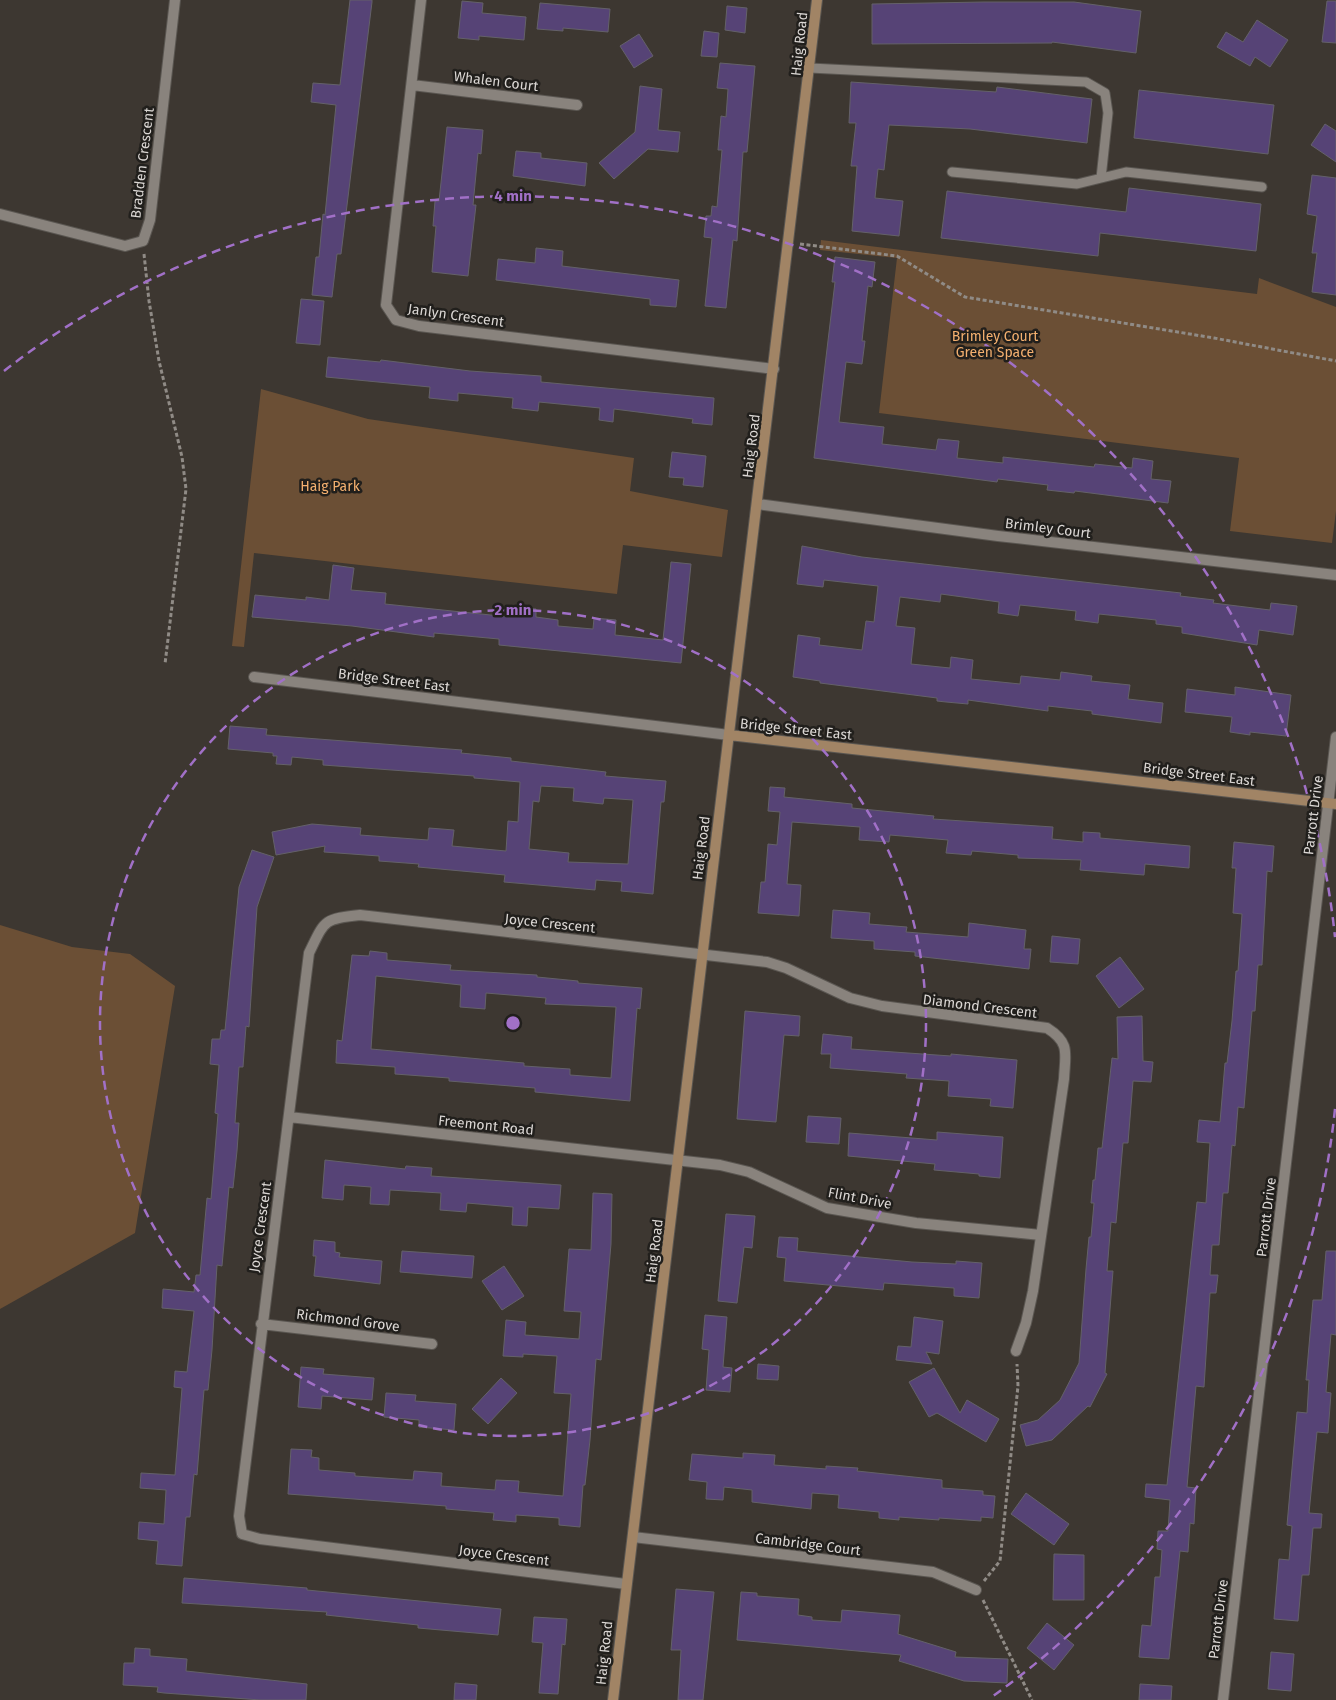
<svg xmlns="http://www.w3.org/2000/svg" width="1336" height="1700" viewBox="0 0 1336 1700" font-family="'Fira Sans',sans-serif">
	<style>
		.green { fill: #6b4f35 }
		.building { fill: #564376; stroke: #646169; fill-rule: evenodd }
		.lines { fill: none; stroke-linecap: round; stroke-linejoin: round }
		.lane-casing { stroke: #5a5651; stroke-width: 11 }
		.street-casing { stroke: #5a5651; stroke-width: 12 }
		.secondary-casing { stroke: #5a5651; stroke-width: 12 }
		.path { stroke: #908b86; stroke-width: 3; stroke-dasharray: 4 2.5; stroke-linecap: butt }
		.lane { stroke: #89837d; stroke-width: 9 }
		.street { stroke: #89837d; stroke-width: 10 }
		.secondary { stroke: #a18465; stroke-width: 10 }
		.ring { fill: none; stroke: #a170c7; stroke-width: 2.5; stroke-dasharray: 9 6 }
		.labels { text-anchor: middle; stroke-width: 5; stroke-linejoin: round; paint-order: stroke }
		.street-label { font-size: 14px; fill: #dbd7d4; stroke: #211f1c }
		.park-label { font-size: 14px; fill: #f4b06f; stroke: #211f1c }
		.centre { fill: #a170c7; stroke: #211f1c; stroke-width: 2.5 }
		.ring-label { font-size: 15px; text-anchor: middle; font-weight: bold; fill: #a170c7; stroke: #211f1c; stroke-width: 5; stroke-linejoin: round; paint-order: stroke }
	</style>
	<rect width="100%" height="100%" fill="#3d3731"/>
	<path class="green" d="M 821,240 L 1257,294 L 1259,278 L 1336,307 L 1336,511 L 1332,543 L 1230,531 L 1239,458 L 879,413 L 897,258 L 820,250 Z
		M 261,389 L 368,419 L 634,458 L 630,491 L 728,510 L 722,557 L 623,545 L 617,594 L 254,553 L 244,647 L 232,646 Z
		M 0,925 L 72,947 L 130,954 L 175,986 L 135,1233 L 0,1309 Z"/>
	<path class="building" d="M 350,0 L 372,0 L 372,2 L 341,254 L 337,254 L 332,297 L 312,295 L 316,257 L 319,257 L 323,214 L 325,215 L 336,105 L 311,102 L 313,83 L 340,85 Z
		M 462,1 L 483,3 L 482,13 L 526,17 L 524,40 L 479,36 L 479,40 L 458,38 Z
		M 1327,1 L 1336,1 L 1336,43 L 1322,42 Z
		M 984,2 L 1074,2 L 1141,11 L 1136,53 L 1052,42 L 1052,43 L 872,44 L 872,4 Z
		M 540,3 L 610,9 L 608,32 L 563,28 L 563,31 L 537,29 Z
		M 727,6 L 747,8 L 745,33 L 725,30 Z
		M 1257,20 L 1288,40 L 1270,67 L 1255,57 L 1250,66 L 1217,47 L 1226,32 L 1243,42 Z
		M 704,31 L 719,33 L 717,57 L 701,56 Z
		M 639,34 L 653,56 L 634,68 L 620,46 Z
		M 720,63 L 755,66 L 747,152 L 743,152 L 737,241 L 733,240 L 726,308 L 705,306 L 712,238 L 704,237 L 706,216 L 711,216 L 712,206 L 717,207 L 722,150 L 718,150 L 721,116 L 726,117 L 728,89 L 717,88 Z
		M 851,82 L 996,92 L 997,87 L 1092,99 L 1087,143 L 970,129 L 889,125 L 884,170 L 878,169 L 875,198 L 903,201 L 899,236 L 852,231 L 857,166 L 851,166 L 856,123 L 849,123 Z
		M 640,86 L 662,89 L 658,130 L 680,132 L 678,152 L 648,149 L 614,179 L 599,163 L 635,132 Z
		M 1139,90 L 1274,105 L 1268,154 L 1134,138 Z
		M 1325,124 L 1336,131 L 1336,162 L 1311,145 Z
		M 447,127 L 483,130 L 481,154 L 478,153 L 473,205 L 476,205 L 468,276 L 432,272 L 436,226 L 433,226 L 435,201 L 439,201 Z
		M 516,151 L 541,153 L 541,158 L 587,163 L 585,186 L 513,176 Z
		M 1312,175 L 1336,178 L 1336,295 L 1312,292 L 1317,253 L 1312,253 L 1317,216 L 1307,214 Z
		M 1129,188 L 1261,204 L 1256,251 L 1100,233 L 1098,256 L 941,238 L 947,191 L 1126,212 Z
		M 536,248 L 563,251 L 562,266 L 679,280 L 676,307 L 650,305 L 650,299 L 496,280 L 498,259 L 535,263 Z
		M 835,257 L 875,262 L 872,287 L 868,286 L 862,341 L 865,341 L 862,364 L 846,362 L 839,422 L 884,427 L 882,444 L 936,450 L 938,439 L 959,441 L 957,458 L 1003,463 L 1003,457 L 1094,467 L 1095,464 L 1132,468 L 1133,458 L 1153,461 L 1151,479 L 1171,481 L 1168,503 L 1075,491 L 1074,493 L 1047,490 L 1048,485 L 998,479 L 997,482 L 814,458 L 835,282 L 832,282 Z
		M 301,299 L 324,301 L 320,345 L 296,343 Z
		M 328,357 L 380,362 L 381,360 L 470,371 L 541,376 L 541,382 L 714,398 L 712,425 L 692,423 L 693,419 L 614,409 L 613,422 L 599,420 L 600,408 L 539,402 L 538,411 L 512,408 L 513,398 L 458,393 L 458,401 L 429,398 L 430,387 L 326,377 Z
		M 672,452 L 706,456 L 703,487 L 683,485 L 684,478 L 669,477 Z
		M 802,546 L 862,557 L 1181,593 L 1180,596 L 1214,600 L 1213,603 L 1270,610 L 1271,603 L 1297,606 L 1293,635 L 1259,630 L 1257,645 L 1182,633 L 1182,627 L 1156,624 L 1156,620 L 1099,614 L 1098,623 L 1075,620 L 1076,611 L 1020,605 L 1018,616 L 998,613 L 999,602 L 941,594 L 940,602 L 900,597 L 896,626 L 915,628 L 911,664 L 950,668 L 951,657 L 973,660 L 971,679 L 1020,684 L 1021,676 L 1060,680 L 1061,672 L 1092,676 L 1091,681 L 1130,685 L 1128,699 L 1163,703 L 1161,723 L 1092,714 L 1092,711 L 1048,706 L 1048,711 L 968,700 L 968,704 L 946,702 L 937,701 L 937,698 L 820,683 L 820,681 L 793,677 L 798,635 L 820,638 L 819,645 L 862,650 L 866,621 L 874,622 L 878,586 L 824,580 L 823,587 L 797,584 Z
		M 671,562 L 691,564 L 681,663 L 499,645 L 499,639 L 434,633 L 434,637 L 352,626 L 252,617 L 255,595 L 306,600 L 306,597 L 329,600 L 333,565 L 354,568 L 351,590 L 386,593 L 385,604 L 510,617 L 511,607 L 536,609 L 536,617 L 558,620 L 558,626 L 593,629 L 594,618 L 616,620 L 615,635 L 663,640 Z
		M 1235,687 L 1291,695 L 1286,736 L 1250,732 L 1250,735 L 1230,732 L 1232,717 L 1185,712 L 1187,689 L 1235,695 Z
		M 230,726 L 267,729 L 266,735 L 462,750 L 461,753 L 511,758 L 511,761 L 606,772 L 605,776 L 666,781 L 664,802 L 661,802 L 653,894 L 621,891 L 622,882 L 596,880 L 595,890 L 504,882 L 505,875 L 418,867 L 419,864 L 379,861 L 379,856 L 324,852 L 325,846 L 276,855 L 272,832 L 312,824 L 361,828 L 360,835 L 428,840 L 429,828 L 454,830 L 452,846 L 506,851 L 508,821 L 518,822 L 520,782 L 474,778 L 474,776 L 323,765 L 323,760 L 292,757 L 291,765 L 276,764 L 277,756 L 273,756 L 273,753 L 228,749 ZM 541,786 L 574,788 L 573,801 L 603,804 L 604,798 L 633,800 L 628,864 L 568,862 L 569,853 L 529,849 L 533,801 L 539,802 Z
		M 770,787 L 785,788 L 784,797 L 852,804 L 852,808 L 934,816 L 933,819 L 1053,827 L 1052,839 L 1083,842 L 1083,832 L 1100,833 L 1100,838 L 1190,846 L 1189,868 L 1145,864 L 1144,875 L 1080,870 L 1081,860 L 1018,858 L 1018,855 L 972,851 L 971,855 L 946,853 L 948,840 L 890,835 L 889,842 L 859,840 L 860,827 L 792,822 L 787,884 L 801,885 L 799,916 L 758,913 L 761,882 L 765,882 L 768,844 L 777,845 L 780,812 L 768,811 Z
		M 1234,842 L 1274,846 L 1272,872 L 1267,871 L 1262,965 L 1258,965 L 1255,1011 L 1252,1011 L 1244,1108 L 1238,1107 L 1235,1146 L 1232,1145 L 1228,1193 L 1223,1193 L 1219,1245 L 1212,1245 L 1210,1275 L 1218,1275 L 1216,1293 L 1210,1293 L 1204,1387 L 1196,1386 L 1187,1487 L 1196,1488 L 1194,1524 L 1190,1523 L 1188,1552 L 1180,1551 L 1169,1659 L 1139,1657 L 1142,1625 L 1151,1626 L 1155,1577 L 1160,1577 L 1162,1550 L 1157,1549 L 1158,1531 L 1168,1531 L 1170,1500 L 1145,1497 L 1146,1484 L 1167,1485 L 1197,1202 L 1206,1203 L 1210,1143 L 1197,1142 L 1199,1120 L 1220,1122 L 1225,1063 L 1227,1063 L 1232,1021 L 1236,971 L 1238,971 L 1242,914 L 1233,913 L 1236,868 L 1232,868 Z
		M 252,850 L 274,857 L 257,907 L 249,1027 L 246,1026 L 243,1067 L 239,1067 L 235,1123 L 239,1123 L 237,1151 L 233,1188 L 229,1187 L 222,1266 L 217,1265 L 212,1350 L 208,1390 L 204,1390 L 197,1475 L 194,1474 L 190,1517 L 186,1517 L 182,1566 L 156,1564 L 158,1541 L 138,1539 L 139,1522 L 164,1524 L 166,1490 L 140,1488 L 141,1473 L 175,1475 L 182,1388 L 174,1387 L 175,1371 L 187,1372 L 194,1311 L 162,1308 L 163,1289 L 194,1292 L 196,1275 L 200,1275 L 207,1198 L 211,1199 L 218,1114 L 215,1113 L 219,1065 L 210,1064 L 212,1039 L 220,1039 L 221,1030 L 225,1030 L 239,887 Z
		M 833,910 L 870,913 L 869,924 L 907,927 L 906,932 L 968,937 L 969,923 L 1026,930 L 1024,949 L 1031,949 L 1029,969 L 915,956 L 915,952 L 874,949 L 874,941 L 831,938 Z
		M 1052,936 L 1080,939 L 1078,964 L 1050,962 Z
		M 370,951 L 387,953 L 387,960 L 451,965 L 450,970 L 537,975 L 537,977 L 578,981 L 578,983 L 642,988 L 640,1009 L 637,1008 L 630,1101 L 535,1092 L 535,1088 L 449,1081 L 449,1078 L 395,1074 L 395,1067 L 336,1063 L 337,1040 L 342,1041 L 352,955 L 369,956 ZM 376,976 L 461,985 L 460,1007 L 485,1009 L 486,993 L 546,998 L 545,1004 L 616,1007 L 611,1078 L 570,1075 L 570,1069 L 524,1066 L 524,1063 L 371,1049 Z
		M 1120,957 L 1144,989 L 1119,1008 L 1096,976 Z
		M 745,1011 L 800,1016 L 799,1036 L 784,1035 L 776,1122 L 737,1119 Z
		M 1142,1016 L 1143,1061 L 1153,1062 L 1151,1082 L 1133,1081 L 1128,1143 L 1123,1143 L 1116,1223 L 1111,1222 L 1107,1271 L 1113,1271 L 1105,1373 L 1107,1374 L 1090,1407 L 1088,1406 L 1052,1440 L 1026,1446 L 1020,1425 L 1038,1420 L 1060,1400 L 1079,1363 L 1086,1269 L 1089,1237 L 1091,1237 L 1094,1203 L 1091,1203 L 1093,1180 L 1095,1180 L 1098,1148 L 1102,1148 L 1112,1058 L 1118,1059 L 1117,1017 Z
		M 823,1034 L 852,1037 L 851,1049 L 951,1056 L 951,1054 L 1017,1060 L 1013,1108 L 990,1106 L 991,1099 L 948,1096 L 949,1081 L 906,1078 L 907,1074 L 830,1068 L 831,1054 L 821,1054 Z
		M 808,1116 L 841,1118 L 839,1144 L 806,1142 Z
		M 937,1132 L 1003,1137 L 1000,1178 L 979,1176 L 979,1174 L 934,1170 L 935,1164 L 848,1156 L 849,1133 L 937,1140 Z
		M 325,1160 L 405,1169 L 406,1166 L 432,1168 L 431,1176 L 561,1185 L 559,1209 L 528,1207 L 527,1226 L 512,1225 L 513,1207 L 467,1203 L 466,1212 L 440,1210 L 441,1193 L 390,1190 L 389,1205 L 370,1204 L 371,1187 L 344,1185 L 343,1200 L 322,1198 Z
		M 593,1193 L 612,1194 L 611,1244 L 601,1360 L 596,1359 L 590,1440 L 585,1485 L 583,1485 L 580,1527 L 559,1525 L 559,1518 L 516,1515 L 516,1522 L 493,1520 L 494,1513 L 446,1509 L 446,1506 L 288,1494 L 291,1449 L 312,1450 L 311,1457 L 319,1458 L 319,1470 L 355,1473 L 355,1476 L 413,1480 L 414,1471 L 442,1473 L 441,1486 L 495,1490 L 496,1480 L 519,1481 L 518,1492 L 563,1496 L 571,1394 L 554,1393 L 557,1356 L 523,1354 L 523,1357 L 503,1356 L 506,1320 L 526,1322 L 525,1335 L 579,1339 L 581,1312 L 564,1311 L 569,1249 L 591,1250 Z
		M 726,1214 L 755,1216 L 752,1248 L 744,1247 L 737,1303 L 718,1301 Z
		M 779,1237 L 798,1238 L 797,1251 L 912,1262 L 956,1264 L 956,1261 L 982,1263 L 979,1298 L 954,1296 L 954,1288 L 884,1283 L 883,1290 L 784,1281 L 786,1258 L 777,1257 Z
		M 314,1240 L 335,1242 L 335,1252 L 340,1253 L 339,1257 L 382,1261 L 380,1284 L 314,1276 L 316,1256 L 313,1256 Z
		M 402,1251 L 474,1256 L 472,1278 L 400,1272 Z
		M 1326,1251 L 1336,1251 L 1336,1335 L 1331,1334 L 1326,1392 L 1331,1393 L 1328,1433 L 1317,1432 L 1309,1513 L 1322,1514 L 1321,1528 L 1313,1528 L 1309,1575 L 1302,1575 L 1298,1621 L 1274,1619 L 1279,1559 L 1289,1560 L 1292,1526 L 1287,1525 L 1297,1412 L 1307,1413 L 1309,1380 L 1306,1380 L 1313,1300 L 1322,1300 Z
		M 504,1266 L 524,1296 L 502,1310 L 482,1281 Z
		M 705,1315 L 727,1317 L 723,1367 L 732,1368 L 730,1392 L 706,1390 L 709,1350 L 702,1349 Z
		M 914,1317 L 943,1321 L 939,1354 L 926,1352 L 932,1364 L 896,1360 L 898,1346 L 911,1347 Z
		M 758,1364 L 779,1366 L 778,1380 L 757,1379 Z
		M 301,1367 L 324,1369 L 323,1374 L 374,1378 L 372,1400 L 322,1396 L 321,1409 L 298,1407 Z
		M 934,1368 L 960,1413 L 967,1400 L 999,1419 L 986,1442 L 937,1413 L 929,1417 L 909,1382 Z
		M 501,1378 L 517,1393 L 488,1424 L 472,1409 Z
		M 386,1393 L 416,1395 L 415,1401 L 456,1404 L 454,1430 L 419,1427 L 419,1420 L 384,1417 Z
		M 743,1453 L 775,1455 L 774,1465 L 826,1469 L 826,1466 L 858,1468 L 857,1471 L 942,1480 L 942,1488 L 983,1491 L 983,1495 L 995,1496 L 993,1518 L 981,1517 L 981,1521 L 939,1518 L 939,1520 L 899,1517 L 899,1520 L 879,1518 L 879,1512 L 838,1508 L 839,1495 L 812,1493 L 811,1509 L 752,1502 L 752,1490 L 724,1487 L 723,1500 L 706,1499 L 707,1482 L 689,1480 L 692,1454 L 743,1458 Z
		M 1026,1493 L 1069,1524 L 1054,1545 L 1011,1514 Z
		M 1054,1554 L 1084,1555 L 1084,1600 L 1053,1600 Z
		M 184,1578 L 307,1588 L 307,1590 L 501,1609 L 498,1635 L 418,1628 L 418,1625 L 326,1615 L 327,1612 L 182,1603 Z
		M 676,1589 L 714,1592 L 703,1700 L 678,1700 L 681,1650 L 671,1650 Z
		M 741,1592 L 757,1593 L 757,1596 L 799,1599 L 798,1615 L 812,1617 L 812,1620 L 841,1622 L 842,1610 L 900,1615 L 898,1634 L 956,1652 L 955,1657 L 1008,1659 L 1007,1683 L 964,1681 L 899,1661 L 901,1655 L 737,1640 Z
		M 534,1617 L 567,1619 L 565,1645 L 562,1644 L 558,1694 L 539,1693 L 543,1643 L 532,1642 Z
		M 1047,1623 L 1074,1645 L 1054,1670 L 1027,1648 Z
		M 135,1648 L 150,1649 L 150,1656 L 187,1659 L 186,1671 L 307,1684 L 306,1700 L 261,1700 L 164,1693 L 157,1692 L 158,1687 L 123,1685 L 124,1663 L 134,1663 Z
		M 1271,1652 L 1294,1654 L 1291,1691 L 1268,1689 Z
		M 455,1683 L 477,1685 L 476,1700 L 454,1700 Z
		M 1140,1684 L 1172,1686 L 1171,1700 L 1139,1700 Z"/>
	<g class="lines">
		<g class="lane-casing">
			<path id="lane" d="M 810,68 L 1086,82 L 1105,93 L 1108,113 L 1101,178
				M 952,172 L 1077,184 L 1126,172 L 1262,187"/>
		</g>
		<g class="street-casing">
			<path id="street" d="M 421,0 L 386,305 L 396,320 L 419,326 L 774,369
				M 412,85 L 577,105
				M 0,214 L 125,246 L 143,241 L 150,220 L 175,0
				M 757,504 L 998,536 L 1336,575
				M 254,677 L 729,735
				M 289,1117 L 720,1165 L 749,1172 L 827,1208 L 916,1223 L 1041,1235
				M 261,1324 L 432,1344
				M 633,1537 L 933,1572 L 976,1590
				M 626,1584 L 260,1539 L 242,1534 L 239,1516 L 309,953 C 325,920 323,919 360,915 L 767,962 L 786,968 L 850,998 L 882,1006 L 1047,1028 C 1071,1043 1065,1054 1064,1079 L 1033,1291 L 1026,1323 L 1016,1351
				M 1223,1700 L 1336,737"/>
		</g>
		<g class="secondary-casing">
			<path id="secondary" d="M 729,735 L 1336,804
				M 613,1700 L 817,0"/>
		</g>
		<path class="path" d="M 800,244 L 897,256 L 965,297 L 1214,338 L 1336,361
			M 144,254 L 149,301 L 159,361 L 182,457 L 186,489 L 165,664
			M 984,1581 L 1000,1561 L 1018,1386 L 1017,1364
			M 983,1600 L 1032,1700"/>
		<use href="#lane" class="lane"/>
		<use href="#street" class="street"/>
		<use href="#secondary" class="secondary"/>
	</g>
	<g class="ring">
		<circle cx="513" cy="1023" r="413"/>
		<path d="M1335 1109A827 827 0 0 1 993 1696M4 371A827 827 0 0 1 1335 937"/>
	</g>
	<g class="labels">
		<g class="street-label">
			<text transform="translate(799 44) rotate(-84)" y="5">Haig Road</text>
			<text transform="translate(496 81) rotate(7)" y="5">Whalen Court</text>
			<text transform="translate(142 163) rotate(-83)" y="5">Bradden Crescent</text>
			<text transform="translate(456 315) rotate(8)" y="5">Janlyn Crescent</text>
			<text transform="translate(751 446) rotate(-83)" y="5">Haig Road</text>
			<text transform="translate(1048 528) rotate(7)" y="5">Brimley Court</text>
			<text transform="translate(394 680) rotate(7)" y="5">Bridge Street East</text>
			<text transform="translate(796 729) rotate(6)" y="5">Bridge Street East</text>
			<text transform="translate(1199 774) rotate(7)" y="5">Bridge Street East</text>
			<text transform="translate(1313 815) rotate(-83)" y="5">Parrott Drive</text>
			<text transform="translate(701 848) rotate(-83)" y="5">Haig Road</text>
			<text transform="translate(550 923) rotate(6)" y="5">Joyce Crescent</text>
			<text transform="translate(980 1006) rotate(7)" y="5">Diamond Crescent</text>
			<text transform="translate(486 1125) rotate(6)" y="5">Freemont Road</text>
			<text transform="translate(860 1198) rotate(11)" y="5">Flint Drive</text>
			<text transform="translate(1266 1217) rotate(-83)" y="5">Parrott Drive</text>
			<text transform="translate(260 1227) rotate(-82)" y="5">Joyce Crescent</text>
			<text transform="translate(654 1251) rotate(-83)" y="5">Haig Road</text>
			<text transform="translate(348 1320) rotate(7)" y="5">Richmond Grove</text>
			<text transform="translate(808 1544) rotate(7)" y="5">Cambridge Court</text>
			<text transform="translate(504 1555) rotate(7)" y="5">Joyce Crescent</text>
			<text transform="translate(1218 1619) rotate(-83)" y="5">Parrott Drive</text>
			<text transform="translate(604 1653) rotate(-84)" y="5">Haig Road</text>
		</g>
		<g class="park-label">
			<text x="995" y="341">Brimley Court<tspan x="995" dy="16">Green Space</tspan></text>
			<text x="330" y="491">Haig Park</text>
		</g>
	</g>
	<circle cx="513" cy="1023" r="8" class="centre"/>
	<g class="ring-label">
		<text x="513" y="201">4 min</text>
		<text x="513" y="615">2 min</text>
	</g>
</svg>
